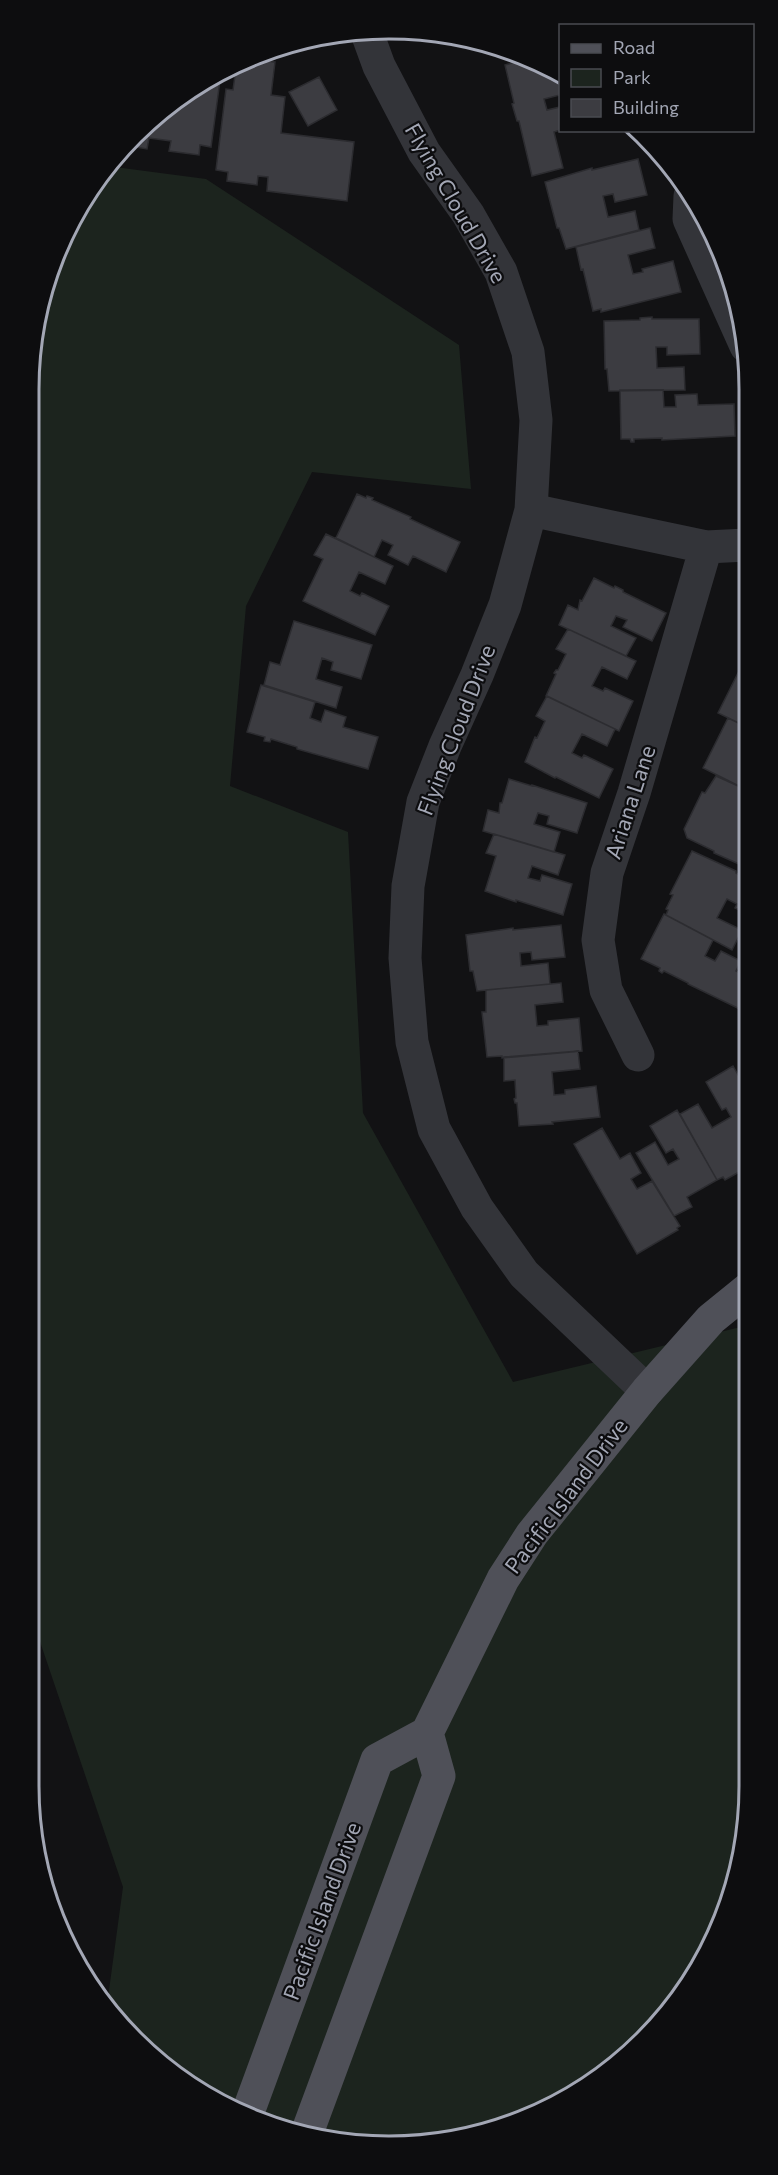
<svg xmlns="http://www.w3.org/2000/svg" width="778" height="2175" viewBox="0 0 778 2175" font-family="Commissioner,sans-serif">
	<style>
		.green { fill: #1c241e }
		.building { fill: #3c3c41; stroke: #2c2c30; stroke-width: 1.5 }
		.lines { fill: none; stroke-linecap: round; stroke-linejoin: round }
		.minor { stroke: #333439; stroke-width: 33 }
		.major { stroke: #4f5058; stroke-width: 33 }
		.labels { text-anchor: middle; stroke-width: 4.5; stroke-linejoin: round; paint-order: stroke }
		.street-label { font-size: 22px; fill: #a3a7b5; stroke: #0d0d0f }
		.rim { fill: none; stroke: #a3a7b5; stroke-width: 3 }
	</style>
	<rect width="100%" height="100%" fill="#121214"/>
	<path class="green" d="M 107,166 L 206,179 L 459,345 L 471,489 L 312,472 L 246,606 L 230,786 L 348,832 L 363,1113 L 513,1382 L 749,1325 L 749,1786 L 737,1879 L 689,1987 L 590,2086 L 482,2134 L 342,2143 L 229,2109 L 118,2024 L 107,2005 L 123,1887 L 29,1609 L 28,389 L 41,296 L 103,170 Z"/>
	<path class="building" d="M 527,59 L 557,72 L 560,85 L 560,95 L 544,99 L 547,110 L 560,107 L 560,130 L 554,132 L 563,168 L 532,176 L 519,121 L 517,121 L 512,104 L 514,103 L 505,65 Z
		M 258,60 L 275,62 L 271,95 L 285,97 L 281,133 L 354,142 L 347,201 L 267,191 L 268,177 L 258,176 L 257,185 L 227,181 L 228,172 L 216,170 L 226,89 L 233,90 L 236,68 Z
		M 221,73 L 211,147 L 200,145 L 199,155 L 169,151 L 171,141 L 149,138 L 147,149 L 130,146 L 208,77 Z
		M 319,77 L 337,110 L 308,126 L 289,92 Z
		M 638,159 L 647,195 L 615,202 L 613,194 L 603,196 L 608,217 L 635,211 L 639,230 L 566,249 L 559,228 L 557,228 L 545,182 L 592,168 L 592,170 Z
		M 650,228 L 655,248 L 628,255 L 633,274 L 643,272 L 642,269 L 673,261 L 681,292 L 601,312 L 601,309 L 593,311 L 583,269 L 581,270 L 576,247 Z
		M 652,317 L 652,319 L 699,319 L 700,354 L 667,355 L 667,347 L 656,347 L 657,368 L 684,367 L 685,390 L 609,391 L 607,369 L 605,369 L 604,321 L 640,320 L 640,318 Z
		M 620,390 L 663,390 L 664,407 L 676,407 L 675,395 L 697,394 L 698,405 L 734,404 L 735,436 L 662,440 L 662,438 L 634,439 L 634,442 L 631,442 L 630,439 L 621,439 Z
		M 357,494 L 366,498 L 367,496 L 373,498 L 372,500 L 411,517 L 410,519 L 460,542 L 446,572 L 413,556 L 408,565 L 388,555 L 393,545 L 382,540 L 374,557 L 336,538 Z
		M 326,534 L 393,566 L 385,584 L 359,572 L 350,591 L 360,596 L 362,593 L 389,606 L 375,635 L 303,601 L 323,559 L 314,555 Z
		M 594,578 L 614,588 L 615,586 L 623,590 L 623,592 L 666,613 L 652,641 L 623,627 L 627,620 L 616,616 L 611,626 L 636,638 L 626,656 L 559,625 L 568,605 L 578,610 L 580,600 L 582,601 Z
		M 294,621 L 372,645 L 361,679 L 331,670 L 333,662 L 322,658 L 316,679 L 342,687 L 336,708 L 264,685 L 270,662 L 280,665 Z
		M 568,629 L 636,661 L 627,679 L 602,667 L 592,686 L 603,691 L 605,688 L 633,701 L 619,731 L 546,696 L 556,674 L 554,673 L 556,670 L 558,670 L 566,654 L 556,649 Z
		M 747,665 L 747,727 L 718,713 L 739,671 L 743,673 Z
		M 261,685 L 315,702 L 310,718 L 321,722 L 325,710 L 346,717 L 343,727 L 378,737 L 368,769 L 297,749 L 297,747 L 271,739 L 270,742 L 264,741 L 265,737 L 247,732 Z
		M 547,696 L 615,729 L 607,746 L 582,734 L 572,753 L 582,758 L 584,755 L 613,769 L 599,798 L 556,777 L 555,778 L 525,762 L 535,737 L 537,738 L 545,721 L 536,716 Z
		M 728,718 L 747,727 L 747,790 L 703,768 Z
		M 716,776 L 747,790 L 747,819 L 741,833 L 747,836 L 748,868 L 714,853 L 714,851 L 687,838 L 684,829 L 702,792 L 705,793 Z
		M 509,779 L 532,786 L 532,785 L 587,803 L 577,833 L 547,824 L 549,816 L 538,813 L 534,824 L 560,832 L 554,852 L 483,831 L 488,810 L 499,813 L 500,803 L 502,803 Z
		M 494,834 L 565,855 L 558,875 L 532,866 L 528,878 L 540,881 L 542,875 L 572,884 L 563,915 L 516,900 L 516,902 L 485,891 L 496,856 L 486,853 Z
		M 692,851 L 736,871 L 736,873 L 748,879 L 748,914 L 735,908 L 737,904 L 727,899 L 717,918 L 742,930 L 732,950 L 666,915 L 668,910 L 666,909 L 673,895 L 670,894 Z
		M 664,914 L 713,940 L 705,956 L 715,961 L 721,951 L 741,961 L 736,971 L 748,977 L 748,1013 L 688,984 L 688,983 L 664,971 L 662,973 L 659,971 L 660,968 L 641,959 Z
		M 561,925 L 565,957 L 532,960 L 531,952 L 520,953 L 521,966 L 548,963 L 550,984 L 477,991 L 473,971 L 470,971 L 466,935 L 513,928 L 513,930 Z
		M 561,983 L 563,1002 L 535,1005 L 537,1026 L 548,1025 L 548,1021 L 579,1018 L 582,1051 L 502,1058 L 502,1056 L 487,1057 L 482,1012 L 486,1012 L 486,990 Z
		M 578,1051 L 580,1069 L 552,1072 L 554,1095 L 565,1094 L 565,1090 L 596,1086 L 600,1117 L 552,1122 L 553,1124 L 519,1126 L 517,1103 L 515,1103 L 514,1099 L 516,1098 L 515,1080 L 504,1081 L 504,1057 Z
		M 733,1066 L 748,1092 L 748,1167 L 725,1180 L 723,1177 L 717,1180 L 680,1114 L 698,1104 L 712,1128 L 731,1117 L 726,1108 L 722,1110 L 706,1082 Z
		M 677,1110 L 717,1180 L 687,1197 L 692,1207 L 674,1216 L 636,1153 L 655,1142 L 668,1165 L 679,1159 L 673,1149 L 666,1153 L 650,1126 Z
		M 602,1128 L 620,1159 L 630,1153 L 641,1173 L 631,1179 L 637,1189 L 652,1181 L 680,1226 L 677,1228 L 678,1230 L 637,1254 L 574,1144 Z"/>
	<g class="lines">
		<path class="minor" d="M 367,33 L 379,66 L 424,152 L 468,214 L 501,272 L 528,352 L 536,420 L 531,510 L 505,605 L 477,675 L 445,746 L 423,802 L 408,886 L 405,958 L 412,1042 L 434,1129 L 477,1208 L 524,1274 L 647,1391
			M 690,196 L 689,219 L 746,346
			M 531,510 L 706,547 L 747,545
			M 638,1055 L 606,990 L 598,940 L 607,873 L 634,793 L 706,547"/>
		<path class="major" d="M 247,2115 L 377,1760 L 427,1733 L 503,1579 L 532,1534 L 647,1391 L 711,1319 L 748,1289
			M 307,2133 L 439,1776 L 427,1733"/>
	</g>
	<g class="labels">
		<g class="street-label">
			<text transform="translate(456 203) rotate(60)" y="8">Flying Cloud Drive</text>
			<text transform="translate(456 730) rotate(-69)" y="8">Flying Cloud Drive</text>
			<text transform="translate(630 802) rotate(-72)" y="8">Ariana Lane</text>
			<text transform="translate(566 1496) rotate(-53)" y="8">Pacific Island Drive</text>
			<text transform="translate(322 1911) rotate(-70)" y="8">Pacific Island Drive</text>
		</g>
	</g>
	<path d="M0 0H778V2175H0ZM389 39H389A350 350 0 0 1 739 389V1786A350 350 0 0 1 389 2136H389A350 350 0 0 1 39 1786V389A350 350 0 0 1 389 39Z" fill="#0d0d0f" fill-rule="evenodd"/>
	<path class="rim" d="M389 39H389A350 350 0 0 1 739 389V1786A350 350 0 0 1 389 2136H389A350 350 0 0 1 39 1786V389A350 350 0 0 1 389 39Z"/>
	<rect x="559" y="24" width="195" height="108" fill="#0d0d0f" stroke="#494b51" stroke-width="1.5"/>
	<rect x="571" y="44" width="30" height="9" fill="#4f5058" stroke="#494b51" stroke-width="1.5"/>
	<text x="613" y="54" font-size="18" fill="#a3a7b5">Road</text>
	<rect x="571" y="69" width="30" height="18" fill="#1c241e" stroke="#494b51" stroke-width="1.5"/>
	<text x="613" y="84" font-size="18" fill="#a3a7b5">Park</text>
	<rect x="571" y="99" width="30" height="18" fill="#3c3c41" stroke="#494b51" stroke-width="1.5"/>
	<text x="613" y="114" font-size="18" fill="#a3a7b5">Building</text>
</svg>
